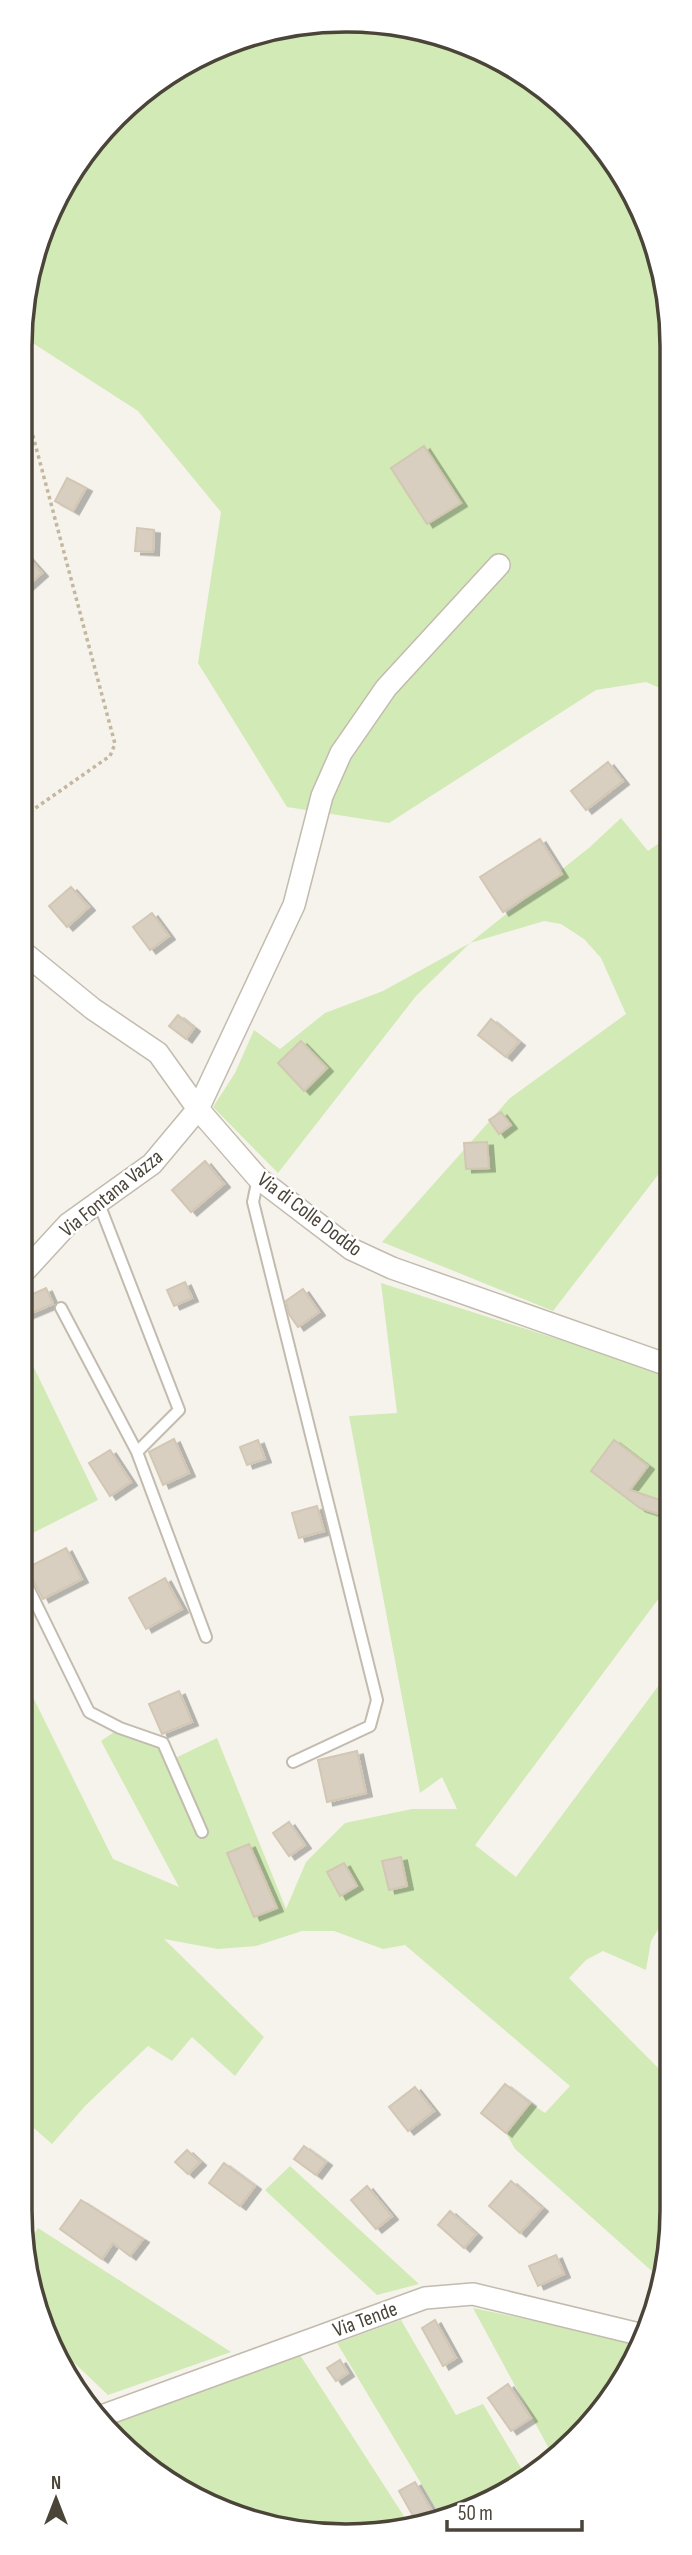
<svg xmlns="http://www.w3.org/2000/svg" width="692" height="2555" viewBox="0 0 692 2555" font-family="'Sofia Sans Condensed',sans-serif">
	<style>
		.green { fill: #d2eab5 }
		.building { fill: #d8cfc1; stroke: #d3c7b4; stroke-width: 2; filter: url(#shadow) }
		.lines { fill: none; stroke-linecap: round; stroke-linejoin: round }
		.service-casing { stroke: #c2bbae; stroke-width: 14 }
		.minor-casing { stroke: #c2bbae; stroke-width: 24 }
		.path { stroke: #c4b79f; stroke-width: 3.5; stroke-dasharray: 3.5 3.5; stroke-linecap: butt }
		.service { stroke: #fff; stroke-width: 10 }
		.minor { stroke: #fff; stroke-width: 21 }
		.labels { text-anchor: middle; stroke-width: 5; stroke-linejoin: round; paint-order: stroke }
		.street-label { font-size: 21px; fill: #4b4439; stroke: #fff }
		.rim { fill: none; stroke: #4b4439; stroke-width: 3.5 }
	</style>
	<defs>
		<filter id="shadow"><feDropShadow dx="6" dy="3.5" stdDeviation="0" flood-color="#0004"/></filter>
	</defs>
	<rect width="100%" height="100%" fill="#f6f3ec"/>
	<path class="green" d="M 409,25 L 491,53 L 577,115 L 639,202 L 670,304 L 669,692 L 646,682 L 596,690 L 389,823 L 287,807 L 198,663 L 221,512 L 138,411 L 25,338 L 25,283 L 74,165 L 164,75 L 282,26 Z
		M 621,818 L 648,851 L 669,836 L 668,1162 L 553,1311 L 382,1242 L 510,1098 L 626,1014 L 601,958 L 584,939 L 561,924 L 544,921 L 470,943 L 416,996 L 278,1173 L 213,1107 L 235,1073 L 254,1030 L 280,1049 L 325,1013 L 383,991 L 470,943 L 590,847 Z
		M 381,1283 L 668,1374 L 668,1586 L 475,1845 L 516,1877 L 668,1673 L 667,1915 L 651,1941 L 646,1970 L 603,1951 L 586,1960 L 569,1978 L 667,2077 L 667,2272 L 663,2281 L 515,2149 L 506,2133 L 530,2103 L 545,2113 L 570,2086 L 405,1945 L 383,1949 L 334,1931 L 302,1931 L 256,1946 L 218,1949 L 164,1939 L 264,2037 L 235,2076 L 192,2037 L 172,2061 L 148,2046 L 85,2106 L 52,2144 L 20,2116 L 21,1673 L 113,1859 L 179,1887 L 101,1741 L 120,1728 L 163,1743 L 171,1760 L 217,1738 L 286,1909 L 306,1862 L 345,1823 L 412,1809 L 457,1809 L 442,1777 L 420,1793 L 349,1416 L 397,1413 Z
		M 22,1343 L 98,1500 L 21,1539 Z
		M 290,2166 L 419,2284 L 377,2295 L 265,2190 Z
		M 38,2228 L 231,2352 L 108,2395 L 44,2334 L 27,2246 Z
		M 473,2308 L 640,2343 L 629,2373 L 554,2458 Z
		M 401,2320 L 456,2415 L 483,2404 L 527,2478 L 451,2519 L 443,2520 L 337,2343 Z
		M 300,2355 L 409,2524 L 324,2535 L 201,2502 L 101,2425 Z"/>
	<path class="building" d="M 424,446 L 461,503 L 427,524 L 391,468 Z
		M 67,478 L 86,488 L 73,511 L 55,501 Z
		M 137,528 L 154,530 L 153,552 L 135,551 Z
		M 25,554 L 42,573 L 24,589 L 24,583 Z
		M 608,762 L 623,781 L 586,810 L 571,791 Z
		M 540,839 L 562,874 L 503,912 L 480,877 Z
		M 71,887 L 89,907 L 67,927 L 49,906 Z
		M 152,913 L 169,936 L 150,950 L 133,927 Z
		M 178,1015 L 194,1028 L 186,1039 L 169,1026 Z
		M 491,1019 L 519,1042 L 506,1057 L 478,1035 Z
		M 301,1041 L 327,1068 L 304,1091 L 278,1063 Z
		M 501,1112 L 511,1125 L 499,1134 L 489,1120 Z
		M 487,1142 L 489,1168 L 466,1169 L 464,1143 Z
		M 205,1161 L 224,1184 L 191,1212 L 172,1190 Z
		M 185,1282 L 192,1298 L 174,1306 L 167,1290 Z
		M 46,1288 L 53,1304 L 22,1317 L 22,1299 Z
		M 303,1289 L 319,1312 L 298,1327 L 289,1314 L 286,1301 Z
		M 174,1439 L 189,1473 L 163,1485 L 149,1452 Z
		M 258,1440 L 265,1459 L 247,1465 L 240,1447 Z
		M 614,1440 L 648,1466 L 630,1490 L 666,1502 L 662,1515 L 640,1508 L 591,1471 Z
		M 110,1450 L 131,1482 L 110,1496 L 89,1463 Z
		M 317,1506 L 324,1531 L 299,1538 L 292,1513 Z
		M 66,1548 L 82,1579 L 43,1599 L 27,1568 Z
		M 165,1578 L 182,1609 L 146,1629 L 129,1598 Z
		M 179,1691 L 192,1722 L 162,1734 L 149,1704 Z
		M 357,1751 L 366,1793 L 327,1802 L 318,1760 Z
		M 289,1822 L 305,1845 L 289,1856 L 273,1833 Z
		M 249,1844 L 277,1908 L 254,1917 L 227,1853 Z
		M 401,1857 L 407,1886 L 389,1890 L 382,1861 Z
		M 344,1863 L 357,1886 L 340,1896 L 327,1872 Z
		M 505,2084 L 530,2103 L 506,2133 L 481,2113 Z
		M 415,2087 L 434,2111 L 408,2131 L 389,2107 Z
		M 304,2146 L 326,2162 L 316,2175 L 294,2159 Z
		M 187,2150 L 200,2162 L 188,2174 L 175,2162 Z
		M 224,2163 L 255,2186 L 240,2206 L 209,2183 Z
		M 511,2181 L 542,2208 L 520,2233 L 489,2206 Z
		M 367,2186 L 392,2216 L 376,2229 L 351,2200 Z
		M 81,2200 L 143,2239 L 130,2256 L 113,2243 L 102,2259 L 60,2229 Z
		M 450,2211 L 476,2234 L 464,2248 L 438,2225 Z
		M 556,2255 L 564,2274 L 538,2286 L 529,2266 Z
		M 435,2320 L 456,2358 L 443,2366 L 422,2328 Z
		M 340,2360 L 348,2373 L 336,2381 L 327,2368 Z
		M 508,2384 L 531,2418 L 511,2431 L 488,2398 Z
		M 415,2482 L 435,2516 L 426,2522 L 417,2523 L 399,2491 Z"/>
	<g class="lines">
		<g class="service-casing">
			<path id="service" d="M 258,1178 L 253,1202 L 377,1700 L 370,1726 L 293,1762
				M 98,1201 L 179,1410 L 137,1452
				M 61,1308 L 137,1452 L 206,1637
				M 21,1573 L 89,1712 L 120,1728 L 163,1743 L 202,1832"/>
		</g>
		<g class="minor-casing">
			<path id="minor" d="M 23,952 L 93,1009 L 158,1053 L 198,1109 L 258,1178 L 351,1249 L 392,1268 L 668,1365
				M 22,1274 L 68,1224 L 152,1164 L 198,1109 L 294,905 L 322,796 L 341,753 L 386,688 L 499,565
				M 96,2418 L 425,2298 L 473,2294 L 643,2335"/>
		</g>
		<path class="path" d="M 24,816 L 110,756 L 115,744 L 25,406"/>
		<use href="#service" class="service"/>
		<use href="#minor" class="minor"/>
	</g>
	<g class="labels">
		<g class="street-label">
			<text transform="translate(111 1193) rotate(-39)" y="7">Via Fontana Vazza</text>
			<text transform="translate(310 1214) rotate(37)" y="7">Via di Colle Doddo</text>
			<text transform="translate(365 2319) rotate(-20)" y="7">Via Tende</text>
		</g>
	</g>
	<path d="M0 0H692V2555H0ZM346 32H346A314 314 0 0 1 660 346V2210A314 314 0 0 1 346 2524H346A314 314 0 0 1 32 2210V346A314 314 0 0 1 346 32Z" fill="#fff" fill-rule="evenodd"/>
	<path class="rim" d="M346 32H346A314 314 0 0 1 660 346V2210A314 314 0 0 1 346 2524H346A314 314 0 0 1 32 2210V346A314 314 0 0 1 346 32Z"/>
	<g transform="translate(56 2499)" stroke="#ffffff" stroke-width="5" paint-order="stroke">
	<path d="M0-5L12 26L0 18L-12 26Z" fill="#4b4439"/>
	<text y="-10" font-size="19" font-weight="bold" text-anchor="middle" fill="#4b4439">N</text>
	</g>
	<path d="M447 2520v10h135v-10" fill="none" stroke="#4b4439" stroke-width="3.5"/>
	<text x="458" y="2520" font-size="21" fill="#4b4439" stroke="#ffffff" stroke-width="5" paint-order="stroke">50 m</text>
</svg>
